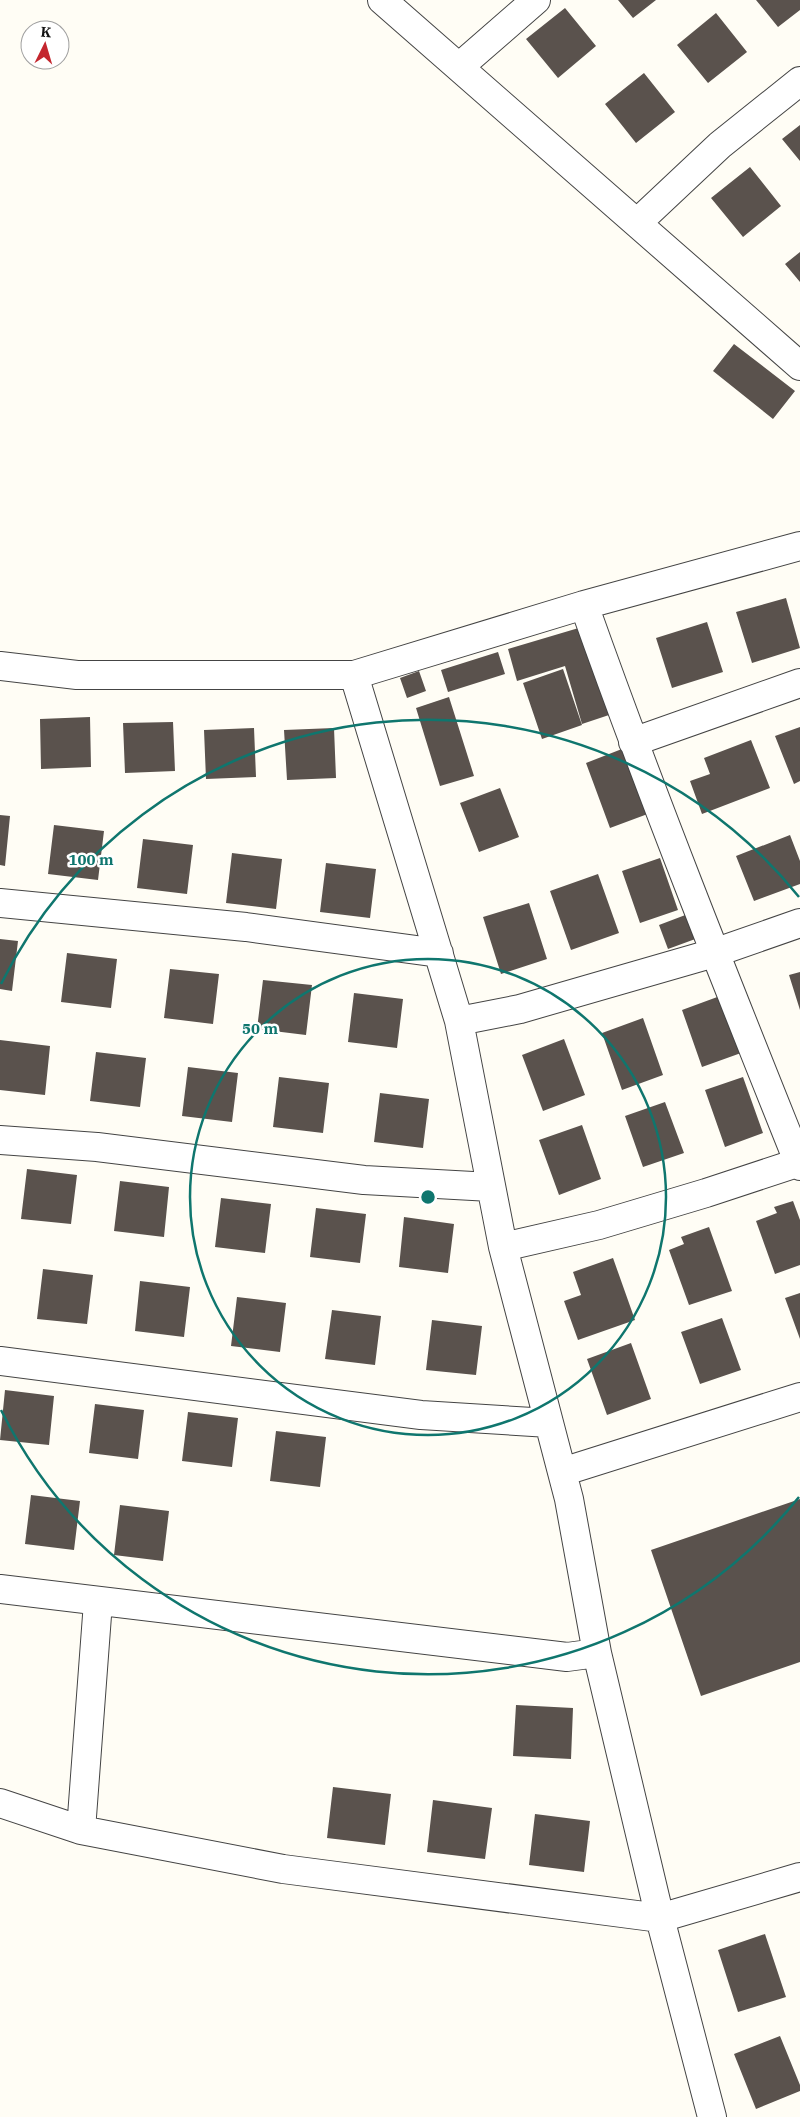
<svg xmlns="http://www.w3.org/2000/svg" width="800" height="2117" viewBox="0 0 800 2117" font-family="'IBM Plex Serif',serif">
	<style>
		.building { fill: #5a524d }
		.lines { fill: none; stroke-linecap: round; stroke-linejoin: round }
		.minor-casing { stroke: #444; stroke-width: 30 }
		.minor { stroke: #fff; stroke-width: 28 }
		.ring { fill: none; stroke: #0f766e; stroke-width: 2.5 }
		.centre { fill: #0f766e; stroke: #fff; stroke-width: 2.5 }
		.ring-label { font-size: 15px; text-anchor: middle; font-weight: bold; fill: #0f766e; stroke: #fff; stroke-width: 5; stroke-linejoin: round; paint-order: stroke }
	</style>
	<rect width="100%" height="100%" fill="#fffdf5"/>
	<path class="building" d="M 618,0 L 656,0 L 633,18 Z
		M 756,0 L 800,0 L 800,10 L 778,27 Z
		M 565,8 L 596,46 L 558,78 L 526,39 Z
		M 716,13 L 747,52 L 708,83 L 677,45 Z
		M 644,73 L 675,112 L 636,143 L 605,104 Z
		M 800,125 L 800,161 L 782,139 Z
		M 750,167 L 781,206 L 743,237 L 711,198 Z
		M 800,252 L 800,282 L 785,264 Z
		M 734,344 L 795,391 L 773,419 L 713,371 Z
		M 786,598 L 800,648 L 752,663 L 736,612 Z
		M 707,622 L 723,672 L 672,688 L 656,638 Z
		M 582,627 L 609,715 L 582,724 L 565,666 L 517,681 L 508,649 Z
		M 498,652 L 505,674 L 448,692 L 441,670 Z
		M 563,669 L 582,725 L 542,739 L 523,683 Z
		M 419,671 L 426,691 L 407,698 L 400,678 Z
		M 449,697 L 474,776 L 440,786 L 416,708 Z
		M 90,717 L 91,767 L 41,769 L 40,719 Z
		M 173,722 L 175,771 L 125,773 L 123,723 Z
		M 800,727 L 800,781 L 794,784 L 775,736 Z
		M 254,728 L 256,777 L 206,779 L 204,730 Z
		M 334,728 L 336,778 L 287,780 L 284,730 Z
		M 751,740 L 770,788 L 702,814 L 690,781 L 710,774 L 704,758 Z
		M 627,747 L 653,812 L 610,828 L 586,763 Z
		M 500,788 L 519,837 L 479,852 L 460,803 Z
		M 0,815 L 10,816 L 5,866 L 0,865 Z
		M 54,825 L 104,831 L 98,880 L 48,874 Z
		M 790,835 L 800,861 L 800,884 L 754,901 L 736,856 Z
		M 143,839 L 193,845 L 187,894 L 137,888 Z
		M 232,853 L 282,859 L 276,909 L 226,903 Z
		M 660,858 L 678,910 L 640,923 L 622,871 Z
		M 326,863 L 376,869 L 370,918 L 320,912 Z
		M 598,874 L 619,933 L 571,950 L 550,891 Z
		M 529,903 L 547,959 L 501,974 L 483,917 Z
		M 688,914 L 698,938 L 668,949 L 659,925 Z
		M 0,939 L 18,941 L 12,991 L 0,989 Z
		M 67,953 L 117,959 L 111,1008 L 61,1002 Z
		M 170,969 L 219,974 L 213,1024 L 164,1018 Z
		M 800,972 L 800,1010 L 789,975 Z
		M 263,980 L 312,985 L 306,1035 L 257,1029 Z
		M 354,993 L 403,999 L 397,1048 L 348,1042 Z
		M 720,996 L 741,1053 L 702,1067 L 682,1010 Z
		M 643,1018 L 663,1075 L 622,1090 L 602,1033 Z
		M 564,1039 L 585,1095 L 543,1111 L 522,1055 Z
		M 0,1040 L 50,1046 L 45,1095 L 0,1090 Z
		M 96,1052 L 146,1058 L 140,1107 L 90,1101 Z
		M 188,1067 L 238,1073 L 232,1122 L 182,1116 Z
		M 279,1077 L 329,1083 L 323,1133 L 273,1127 Z
		M 743,1077 L 763,1133 L 725,1147 L 705,1090 Z
		M 380,1093 L 429,1099 L 423,1148 L 374,1142 Z
		M 665,1102 L 684,1153 L 643,1167 L 625,1116 Z
		M 582,1125 L 601,1179 L 559,1195 L 539,1140 Z
		M 27,1169 L 77,1175 L 71,1224 L 21,1219 Z
		M 120,1181 L 169,1187 L 164,1237 L 114,1231 Z
		M 221,1198 L 271,1204 L 265,1253 L 215,1247 Z
		M 793,1201 L 800,1220 L 800,1265 L 775,1274 L 756,1221 L 777,1213 L 774,1207 Z
		M 316,1208 L 366,1214 L 360,1263 L 310,1257 Z
		M 404,1217 L 454,1224 L 448,1273 L 399,1267 Z
		M 709,1227 L 732,1291 L 689,1305 L 669,1250 L 684,1244 L 681,1237 Z
		M 613,1258 L 635,1320 L 578,1340 L 564,1301 L 581,1295 L 573,1272 Z
		M 43,1269 L 93,1275 L 87,1324 L 37,1319 Z
		M 140,1281 L 190,1287 L 184,1337 L 135,1331 Z
		M 800,1293 L 800,1339 L 785,1298 Z
		M 237,1297 L 286,1303 L 280,1352 L 231,1346 Z
		M 332,1310 L 381,1316 L 375,1365 L 325,1359 Z
		M 722,1318 L 741,1370 L 700,1384 L 681,1332 Z
		M 432,1320 L 482,1326 L 476,1375 L 426,1370 Z
		M 631,1343 L 651,1399 L 607,1415 L 587,1359 Z
		M 5,1390 L 54,1396 L 49,1445 L 0,1440 Z
		M 95,1404 L 144,1410 L 138,1459 L 89,1453 Z
		M 188,1412 L 238,1418 L 232,1467 L 182,1461 Z
		M 276,1431 L 326,1437 L 320,1487 L 270,1481 Z
		M 31,1495 L 80,1501 L 74,1550 L 25,1544 Z
		M 800,1499 L 800,1662 L 701,1696 L 651,1550 Z
		M 120,1505 L 169,1511 L 163,1561 L 114,1555 Z
		M 516,1705 L 573,1708 L 571,1759 L 513,1756 Z
		M 333,1787 L 391,1794 L 385,1845 L 327,1838 Z
		M 433,1800 L 492,1808 L 485,1859 L 427,1852 Z
		M 535,1814 L 590,1821 L 584,1872 L 529,1865 Z
		M 765,1934 L 786,1997 L 738,2012 L 718,1950 Z
		M 780,2036 L 800,2085 L 800,2091 L 756,2109 L 734,2054 Z"/>
	<g class="lines">
		<g class="minor-casing">
			<path id="minor" d="M 382,0 L 800,366
				M 459,67 L 536,0
				M 637,223 L 720,145 L 800,81
				M 584,605 C 651,794 725,979 800,1166
				M 0,666 L 77,675 L 354,675 L 584,605 L 800,546
				M 354,675 L 459,1021 L 503,1247 L 569,1499 L 597,1653 L 660,1918 L 712,2117
				M 633,742 L 800,683
				M 0,903 L 246,927 L 439,953
				M 459,1021 L 520,1009 L 714,953 L 800,923
				M 0,1140 L 97,1147 L 364,1180 L 491,1187
				M 503,1247 L 599,1225 L 706,1193 L 800,1162
				M 0,1361 L 421,1415 L 549,1423
				M 562,1472 L 800,1397
				M 0,1589 L 567,1657 L 597,1653
				M 0,1803 L 81,1830 L 283,1869 L 660,1918 L 800,1877
				M 81,1830 L 98,1602"/>
		</g>
		<use href="#minor" class="minor"/>
	</g>
	<g class="ring">
		<circle cx="428" cy="1197" r="238"/>
		<path d="M799 1497A477 477 0 0 1 1 1410M1 984A477 477 0 0 1 799 897"/>
	</g>
	<circle cx="428" cy="1197" r="8" class="centre"/>
	<g class="ring-label">
		<text x="91" y="865">100 m</text>
		<text x="260" y="1034">50 m</text>
	</g>
	<g transform="translate(45 45) rotate(5)"><circle r="24" fill="#ffffff" stroke="#a0a0a0"/>
	<path d="M0-4L9 19L0 12L-9 19Z" fill="#c4262e"/>
	<text y="-8" font-size="14" font-weight="bold" text-anchor="middle" fill="#111111">K</text>
	</g>
</svg>
